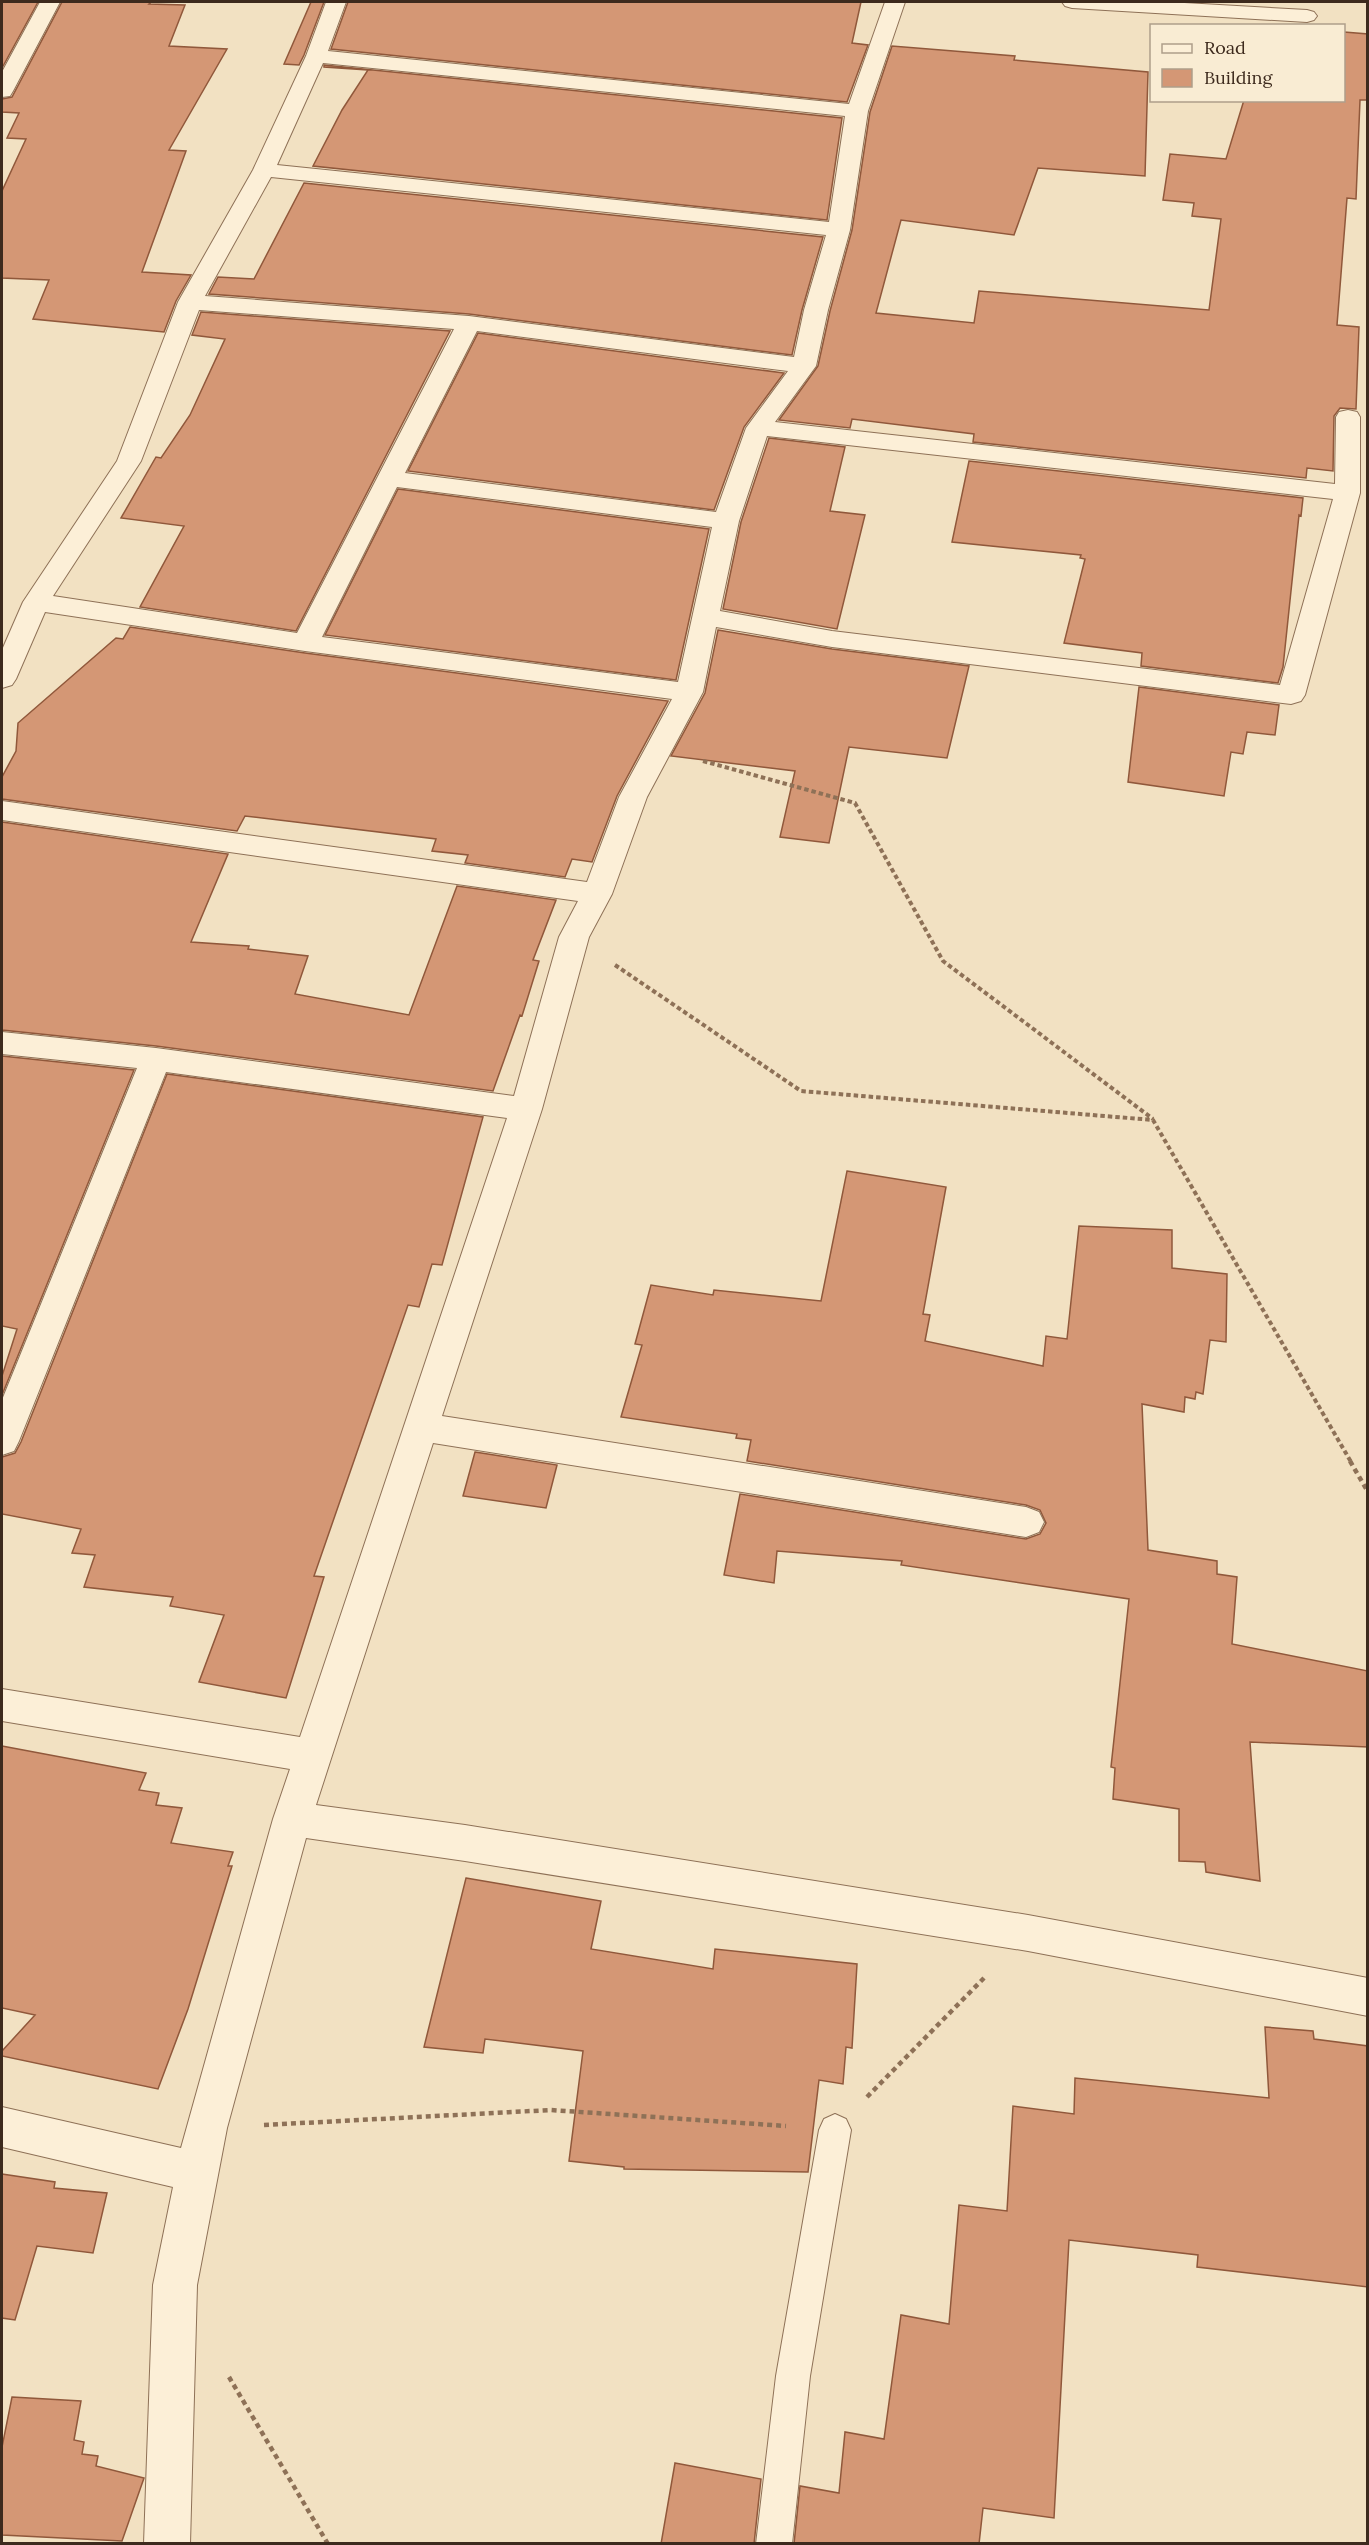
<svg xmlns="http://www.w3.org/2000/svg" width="1369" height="2545" viewBox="0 0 1369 2545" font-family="Lora,serif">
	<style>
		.building { fill: #d49775; stroke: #90583b; stroke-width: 1.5 }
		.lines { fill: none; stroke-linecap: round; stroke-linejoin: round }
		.service-casing { stroke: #8e7157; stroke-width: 2 }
		.minor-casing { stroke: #8e7157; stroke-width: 2 }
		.path-far1 { stroke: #8e7157; stroke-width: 4; stroke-dasharray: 4.5 3; stroke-linecap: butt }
		.path { stroke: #8e7157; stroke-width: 4.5; stroke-dasharray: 5 4; stroke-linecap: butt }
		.service { fill: #fcefd7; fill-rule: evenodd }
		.minor { fill: #fcefd7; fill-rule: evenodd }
	</style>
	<rect width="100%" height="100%" fill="#f2e1c2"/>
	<path class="building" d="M 2,2 L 38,2 L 2,68 Z
		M 62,2 L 151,2 L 149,4 L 185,5 L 169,46 L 227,49 L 169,150 L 186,151 L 142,272 L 191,275 L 176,301 L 164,332 L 33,319 L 49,280 L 2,278 L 2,191 L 26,139 L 7,138 L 19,113 L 2,112 L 2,99 L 12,97 Z
		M 311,2 L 324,2 L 304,55 L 299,65 L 284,64 Z
		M 348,2 L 861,2 L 852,43 L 868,45 L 847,102 L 331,49 Z
		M 1344,32 L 1368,34 L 1368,100 L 1360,100 L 1356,199 L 1347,198 L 1337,325 L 1359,327 L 1356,409 L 1340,408 L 1334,416 L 1333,471 L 1307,468 L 1306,478 L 973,442 L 974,434 L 852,419 L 850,428 L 779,420 L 818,366 L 830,311 L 852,230 L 870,112 L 892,46 L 1015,56 L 1014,60 L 1148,72 L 1145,176 L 1038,168 L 1014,235 L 901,220 L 876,313 L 974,323 L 979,291 L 1209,310 L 1221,219 L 1192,216 L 1194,203 L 1163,200 L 1170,154 L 1226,159 L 1244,100 L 1344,100 Z
		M 324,65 L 842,118 L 827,220 L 313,166 L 342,110 L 368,70 L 324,67 Z
		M 304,183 L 823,237 L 802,310 L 792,355 L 469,314 L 209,294 L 218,277 L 254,279 Z
		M 201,312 L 450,331 L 296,631 L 140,607 L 184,526 L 121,518 L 156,457 L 161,458 L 190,415 L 225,339 L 192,335 Z
		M 478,333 L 784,373 L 744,427 L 714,510 L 408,471 Z
		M 769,438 L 845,447 L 830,511 L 865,515 L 837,629 L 723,609 L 741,522 Z
		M 969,461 L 1303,498 L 1301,516 L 1299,515 L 1283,667 L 1278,683 L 1141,666 L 1142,653 L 1064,643 L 1085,559 L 1080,558 L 1081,555 L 952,542 Z
		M 398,489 L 709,529 L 676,680 L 325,635 Z
		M 130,627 L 305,653 L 668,701 L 617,796 L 592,862 L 572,859 L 565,877 L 465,863 L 468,855 L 432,851 L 436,839 L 245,816 L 237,831 L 2,799 L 2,777 L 16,751 L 18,723 L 116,638 L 123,639 Z
		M 718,630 L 832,649 L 969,666 L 947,758 L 849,747 L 829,843 L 780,837 L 795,771 L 671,756 L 705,693 Z
		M 1139,687 L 1279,705 L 1275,735 L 1247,732 L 1243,754 L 1231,752 L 1224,796 L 1128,782 Z
		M 2,822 L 228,854 L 191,942 L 249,946 L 248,949 L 308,956 L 295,994 L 409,1015 L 457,886 L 556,900 L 533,960 L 539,961 L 522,1016 L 520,1015 L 493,1091 L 156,1046 L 2,1030 Z
		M 2,1056 L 134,1070 L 2,1395 L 2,1376 L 17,1329 L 2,1326 Z
		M 167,1074 L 483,1117 L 442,1265 L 432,1264 L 419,1307 L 408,1305 L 314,1576 L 324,1577 L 286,1698 L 199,1682 L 224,1615 L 170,1606 L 173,1597 L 84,1587 L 95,1555 L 72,1553 L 81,1529 L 2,1514 L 2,1457 L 15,1453 L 21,1442 Z
		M 847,1171 L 946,1187 L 923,1314 L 930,1315 L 925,1341 L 1043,1366 L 1046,1336 L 1067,1339 L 1079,1226 L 1172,1230 L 1172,1268 L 1227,1274 L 1226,1342 L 1210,1340 L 1203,1394 L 1196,1392 L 1195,1399 L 1185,1397 L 1184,1412 L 1142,1404 L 1148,1550 L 1217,1561 L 1217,1574 L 1237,1577 L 1232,1644 L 1368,1671 L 1368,1747 L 1250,1742 L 1260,1881 L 1206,1872 L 1205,1862 L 1179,1861 L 1179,1809 L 1113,1799 L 1115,1768 L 1111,1767 L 1129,1599 L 901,1565 L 902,1561 L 777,1551 L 774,1583 L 724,1575 L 740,1494 L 1026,1539 L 1040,1534 L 1046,1523 L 1040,1510 L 1026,1505 L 747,1461 L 751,1440 L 736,1438 L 737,1434 L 621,1417 L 642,1345 L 635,1344 L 651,1285 L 713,1295 L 714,1290 L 821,1301 Z
		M 475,1452 L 557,1465 L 546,1508 L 463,1496 Z
		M 2,1746 L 146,1773 L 139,1790 L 159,1793 L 156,1805 L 182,1808 L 171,1843 L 233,1852 L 228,1866 L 232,1866 L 188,2009 L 158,2089 L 2,2056 L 2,2051 L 35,2015 L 2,2008 Z
		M 466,1878 L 601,1901 L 591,1949 L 713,1969 L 715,1949 L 857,1964 L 852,2048 L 846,2047 L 843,2084 L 819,2080 L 808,2172 L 624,2169 L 624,2167 L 569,2161 L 583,2051 L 485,2039 L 483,2053 L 424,2047 Z
		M 1265,2027 L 1313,2031 L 1314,2039 L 1368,2046 L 1368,2287 L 1197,2267 L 1198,2255 L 1069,2240 L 1054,2518 L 983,2508 L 979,2544 L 794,2544 L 800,2486 L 839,2493 L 845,2432 L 884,2439 L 901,2315 L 949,2324 L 959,2205 L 1007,2211 L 1013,2106 L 1074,2114 L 1075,2078 L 1269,2098 Z
		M 2,2174 L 55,2182 L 54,2188 L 107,2193 L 93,2253 L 37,2246 L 15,2320 L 2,2318 Z
		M 12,2397 L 81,2401 L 74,2440 L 84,2442 L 82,2454 L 98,2456 L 96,2466 L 144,2478 L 122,2541 L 2,2535 L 2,2447 Z
		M 675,2463 L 761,2479 L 754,2544 L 661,2544 Z"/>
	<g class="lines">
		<g class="service-casing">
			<path id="service" d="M 835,2114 L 846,2119 L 851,2130 L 810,2376 L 792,2544 L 756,2544 L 776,2376 L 819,2130 L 824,2119 Z"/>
		</g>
		<g class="minor-casing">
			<path id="minor" d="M 40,2 L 60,2 L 13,91 L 10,96 L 2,97 L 2,72 Z
				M 326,2 L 346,2 L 328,51 L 849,104 L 885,2 L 905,2 L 868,111 L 850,230 L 828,310 L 816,366 L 775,422 L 1335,484 L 1336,417 L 1339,412 L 1348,410 L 1357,412 L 1360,417 L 1360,493 L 1305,695 L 1301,701 L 1291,704 L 832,647 L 716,627 L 703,692 L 647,797 L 612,894 L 589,937 L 542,1109 L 442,1416 L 1026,1507 L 1039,1512 L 1044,1522 L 1039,1532 L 1026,1537 L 433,1443 L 316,1805 L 465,1825 L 1028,1915 L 1368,1978 L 1368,2016 L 1028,1951 L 465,1861 L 306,1838 L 227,2128 L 197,2285 L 190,2544 L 144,2544 L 153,2285 L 173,2187 L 2,2147 L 2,2107 L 181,2148 L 273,1819 L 290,1769 L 2,1721 L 2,1689 L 300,1737 L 507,1118 L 166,1072 L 19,1441 L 14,1451 L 2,1455 L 2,1400 L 137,1068 L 2,1054 L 2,1032 L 156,1048 L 514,1096 L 559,937 L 578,901 L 2,820 L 2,801 L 587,882 L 619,797 L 672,699 L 305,651 L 45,612 L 16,679 L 12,685 L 2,688 L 2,650 L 23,602 L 117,461 L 178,302 L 253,170 L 306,56 ZM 323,63 L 845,116 L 829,222 L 277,165 ZM 271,177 L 826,235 L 804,310 L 794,357 L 469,316 L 205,296 ZM 199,310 L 454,329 L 297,633 L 53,596 L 141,461 ZM 477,331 L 788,371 L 746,428 L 716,512 L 405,473 ZM 767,436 L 1333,499 L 1280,685 L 832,631 L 720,611 L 739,521 ZM 397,487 L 712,527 L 678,682 L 322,637 Z
				M 1062,2 L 1167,2 L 1307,10 L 1314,12 L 1317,16 L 1314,20 L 1307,22 L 1072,8 L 1065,6 Z"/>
		</g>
		<path class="path-far1" d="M 703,761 L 855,803 L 943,961 L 1153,1119
			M 615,965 L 801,1091 L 1153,1120 L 1351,1462"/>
		<path class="path" d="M 1350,1461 L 1368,1492
			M 867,2097 L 984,1978
			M 264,2125 L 551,2110 L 786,2126
			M 229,2377 L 328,2544"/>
		<use href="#service" class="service"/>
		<use href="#minor" class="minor"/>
	</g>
	<rect width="1369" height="2545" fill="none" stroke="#3d2a1d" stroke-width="6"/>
	<rect x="1150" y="24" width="195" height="78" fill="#f9ecd3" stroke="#ae9e8a" stroke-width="1.5"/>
	<rect x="1162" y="44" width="30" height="9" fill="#fcefd7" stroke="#ae9e8a" stroke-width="1.5"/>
	<text x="1204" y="54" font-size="18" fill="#3d2a1d">Road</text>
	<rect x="1162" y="69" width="30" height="18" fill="#d49775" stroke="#ae9e8a" stroke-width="1.5"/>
	<text x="1204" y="84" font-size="18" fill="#3d2a1d">Building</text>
</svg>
